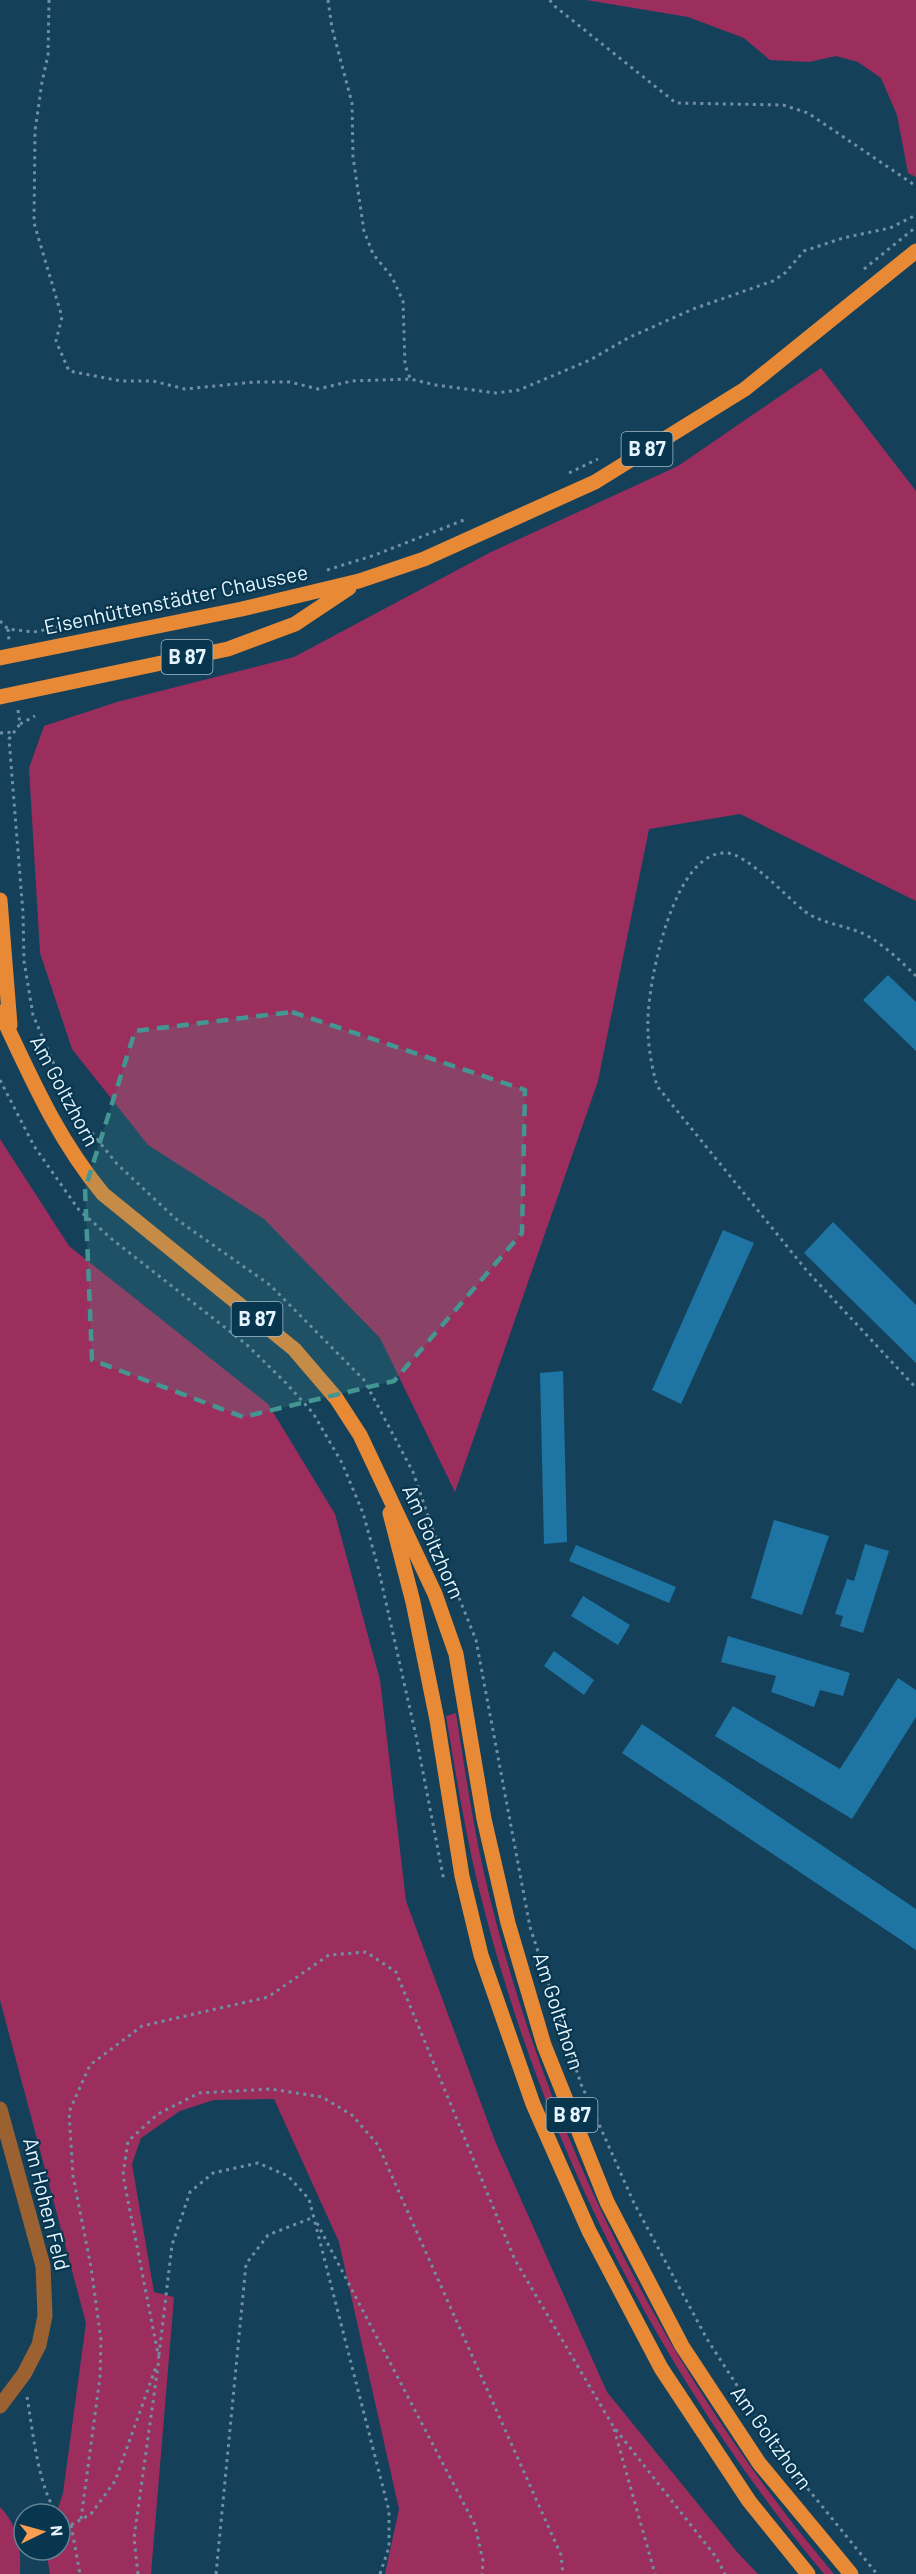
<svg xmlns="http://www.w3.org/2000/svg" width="916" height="2574" viewBox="0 0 916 2574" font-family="Barlow,sans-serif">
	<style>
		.green { fill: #9b2e5d }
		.building { fill: #1e75a4 }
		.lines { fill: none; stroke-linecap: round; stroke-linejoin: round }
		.path { stroke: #708fa2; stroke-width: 3; stroke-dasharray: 3 4.5; stroke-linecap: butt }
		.street { stroke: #9b6131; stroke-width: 15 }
		.primary { stroke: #e88936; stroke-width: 15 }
		.marked { fill: #449692; fill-opacity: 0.2; stroke: #449692; stroke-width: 4.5; stroke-dasharray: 12 8; stroke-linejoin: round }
		.labels { text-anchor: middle; stroke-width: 4.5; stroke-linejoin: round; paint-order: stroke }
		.shield { fill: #07364e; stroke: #a2bbc9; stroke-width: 1.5 }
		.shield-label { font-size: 20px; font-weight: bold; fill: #e5f4fe }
		.street-label { font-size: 21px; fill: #e5f4fe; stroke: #07364e }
	</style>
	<rect width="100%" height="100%" fill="#15405a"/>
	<path class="green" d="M 586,0 L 916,0 L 916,177 L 908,173 L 897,115 L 881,78 L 858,62 L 836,56 L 809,62 L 770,60 L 744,38 L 688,17 Z
		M 821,368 L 916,491 L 916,901 L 740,814 L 649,829 L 598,1081 L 455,1492 L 380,1338 L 264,1219 L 148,1145 L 72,1049 L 40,953 L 29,768 L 44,726 L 117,702 L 294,657 L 491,552 L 678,466 Z
		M 0,1139 L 69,1246 L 268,1404 L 335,1514 L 380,1680 L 406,1901 L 495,2141 L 607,2392 L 737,2552 L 758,2574 L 385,2574 L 399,2509 L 339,2242 L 274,2099 L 214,2100 L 180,2111 L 141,2138 L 132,2164 L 154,2292 L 174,2297 L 151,2574 L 50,2574 L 46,2550 L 60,2550 L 60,2514 L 56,2514 L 63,2493 L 86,2323 L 0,2000 Z
		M 456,1713 C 464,1765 472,1818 483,1869 C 542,2127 663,2372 834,2574 L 824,2574 C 659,2375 541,2140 479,1889 C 465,1832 456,1774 446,1716 Z
		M 0,2507 C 19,2527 21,2548 20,2574 L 0,2574 Z"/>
	<path class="building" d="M 888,975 L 916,1002 L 916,1051 L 863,1000 Z
		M 833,1222 L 916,1305 L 916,1363 L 804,1253 Z
		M 723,1230 L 754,1243 L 681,1404 L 652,1390 Z
		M 563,1371 L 567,1542 L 544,1544 L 540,1373 Z
		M 774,1520 L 829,1536 L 802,1615 L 751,1598 Z
		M 865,1544 L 889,1551 L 863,1633 L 840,1626 L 843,1616 L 835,1614 L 847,1579 L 854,1581 Z
		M 576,1545 L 676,1587 L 669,1603 L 569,1561 Z
		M 583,1596 L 630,1625 L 618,1645 L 571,1616 Z
		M 728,1636 L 850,1673 L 843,1696 L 820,1690 L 814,1707 L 771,1692 L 776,1676 L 721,1662 Z
		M 554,1651 L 594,1680 L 584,1695 L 544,1666 Z
		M 898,1678 L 916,1690 L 916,1717 L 852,1819 L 715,1736 L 733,1706 L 840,1769 Z
		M 642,1724 L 916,1909 L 916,1950 L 622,1753 Z"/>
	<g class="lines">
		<path class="path" d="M 49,0 L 48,55 L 42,82 L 35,131 L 34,223 L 62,317 L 56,341 L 69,371 L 121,381 L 153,381 L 185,389 L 255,382 L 290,382 L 318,389 L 352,381 L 410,379 L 436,385 L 496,393 L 519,390 L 590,360 L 628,338 L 693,309 L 773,281 L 785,273 L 804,251 L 843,238 L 890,228 L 916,215
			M 328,0 L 332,28 L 352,103 L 353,157 L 364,231 L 373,254 L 392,277 L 403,301 L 405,365 L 410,378
			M 550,0 L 552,4 L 676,103 L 783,105 L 808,113 L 916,186
			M 864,269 L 916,227
			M 569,473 L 598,459
			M 327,570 L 375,555 L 464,520
			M 0,621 L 8,629 L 34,632 L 77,623
			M 8,629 L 9,641
			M 18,710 L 20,724 L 9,739 L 23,913 L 24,961 L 33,1015 L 73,1109 L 117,1164 L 176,1219 L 270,1285 L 364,1380 L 413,1472 L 439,1548 L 476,1640 L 530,1927 L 581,2084 L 634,2203 L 707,2339 L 787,2463 L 877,2574
			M 20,724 L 35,716
			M 0,733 L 13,732
			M 916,976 C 903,963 887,948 871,938 C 851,925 821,925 803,910 C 786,896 748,855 727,853 C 674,849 649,979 648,1018 C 647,1041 651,1064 657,1086 L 807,1271 L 916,1388
			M 0,1080 L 34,1146 L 79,1210 L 113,1240 L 246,1344 L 285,1382 L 313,1413 L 342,1463 L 363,1513 L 378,1567 L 416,1736 L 444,1881
			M 317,2223 L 475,2525 L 483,2561 L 482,2574
			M 159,2355 L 172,2245 L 190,2192 L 213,2173 L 258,2163 L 288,2176 L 309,2199 L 389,2511 L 389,2547 L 380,2574
			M 27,2397 C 32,2425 39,2496 59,2514
			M 614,2429 L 655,2574
			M 60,2515 L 71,2525 L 91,2514 L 115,2481 L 156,2367
			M 81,2519 L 100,2377 L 101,2340 L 91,2267 L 73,2176 L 69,2112 L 90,2065 L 142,2026 L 268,1997 L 329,1955 L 366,1952 L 396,1972 L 515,2260 L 613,2426 L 716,2557 L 725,2574
			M 71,2525 L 80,2574
			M 138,2574 L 134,2538 L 159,2359 L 123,2175 L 128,2141 L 158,2114 L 199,2093 L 271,2089 L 322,2097 L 352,2115 L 378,2145 L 561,2555 L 563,2574
			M 216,2574 L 246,2264 L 268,2235 L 314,2217"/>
		<path class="street" d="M 0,2109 L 43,2266 L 45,2316 L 39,2345 L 24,2374 L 0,2406"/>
		<path class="primary" d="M 0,658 L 242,609 L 359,581 L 424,559 L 595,482 L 745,389 L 916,251
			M 0,697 L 228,649 L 295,624 L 349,588
			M 0,900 L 10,1025
			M 0,1012 C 31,1077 56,1137 103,1194 L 294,1349 L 336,1398 L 360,1435 L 435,1594 L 456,1654 L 484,1819 L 508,1923 L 544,2045 L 607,2202 L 682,2346 L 759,2463 L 851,2574
			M 390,1513 L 413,1602 L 437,1720 L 462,1876 L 481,1955 L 533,2104 L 589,2231 L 661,2368 L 749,2501 L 808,2574"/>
	</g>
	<path class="marked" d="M 292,1012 L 525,1090 L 522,1233 L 394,1381 L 243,1417 L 92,1360 L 85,1189 L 135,1031 Z"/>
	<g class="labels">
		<g class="shield">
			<rect x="621.5" y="432" width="51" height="34" rx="4.5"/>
			<rect x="161.5" y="640" width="51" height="34" rx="4.5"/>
			<rect x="231.5" y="1302" width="51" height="34" rx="4.5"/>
			<rect x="546.5" y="2098" width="51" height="34" rx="4.5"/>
		</g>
		<g class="shield-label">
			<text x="647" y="456">B 87</text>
			<text x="187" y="664">B 87</text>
			<text x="257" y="1326">B 87</text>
			<text x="572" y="2122">B 87</text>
		</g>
		<g class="street-label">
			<text transform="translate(176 600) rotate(-12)" y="7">Eisenhüttenstädter Chaussee</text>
			<text transform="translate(64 1091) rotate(62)" y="7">Am Goltzhorn</text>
			<text transform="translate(433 1542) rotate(66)" y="7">Am Goltzhorn</text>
			<text transform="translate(558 2011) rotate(72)" y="7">Am Goltzhorn</text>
			<text transform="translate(46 2204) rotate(76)" y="7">Am Hohen Feld</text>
			<text transform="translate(771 2438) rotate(54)" y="7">Am Goltzhorn</text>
		</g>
	</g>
	<g transform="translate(42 2532) rotate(85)"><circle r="28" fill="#07364e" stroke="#608294" stroke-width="1.5"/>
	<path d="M0-4.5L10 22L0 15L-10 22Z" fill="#fb9e51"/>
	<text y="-9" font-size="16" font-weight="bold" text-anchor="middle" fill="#e5f4fe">N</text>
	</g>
</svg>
